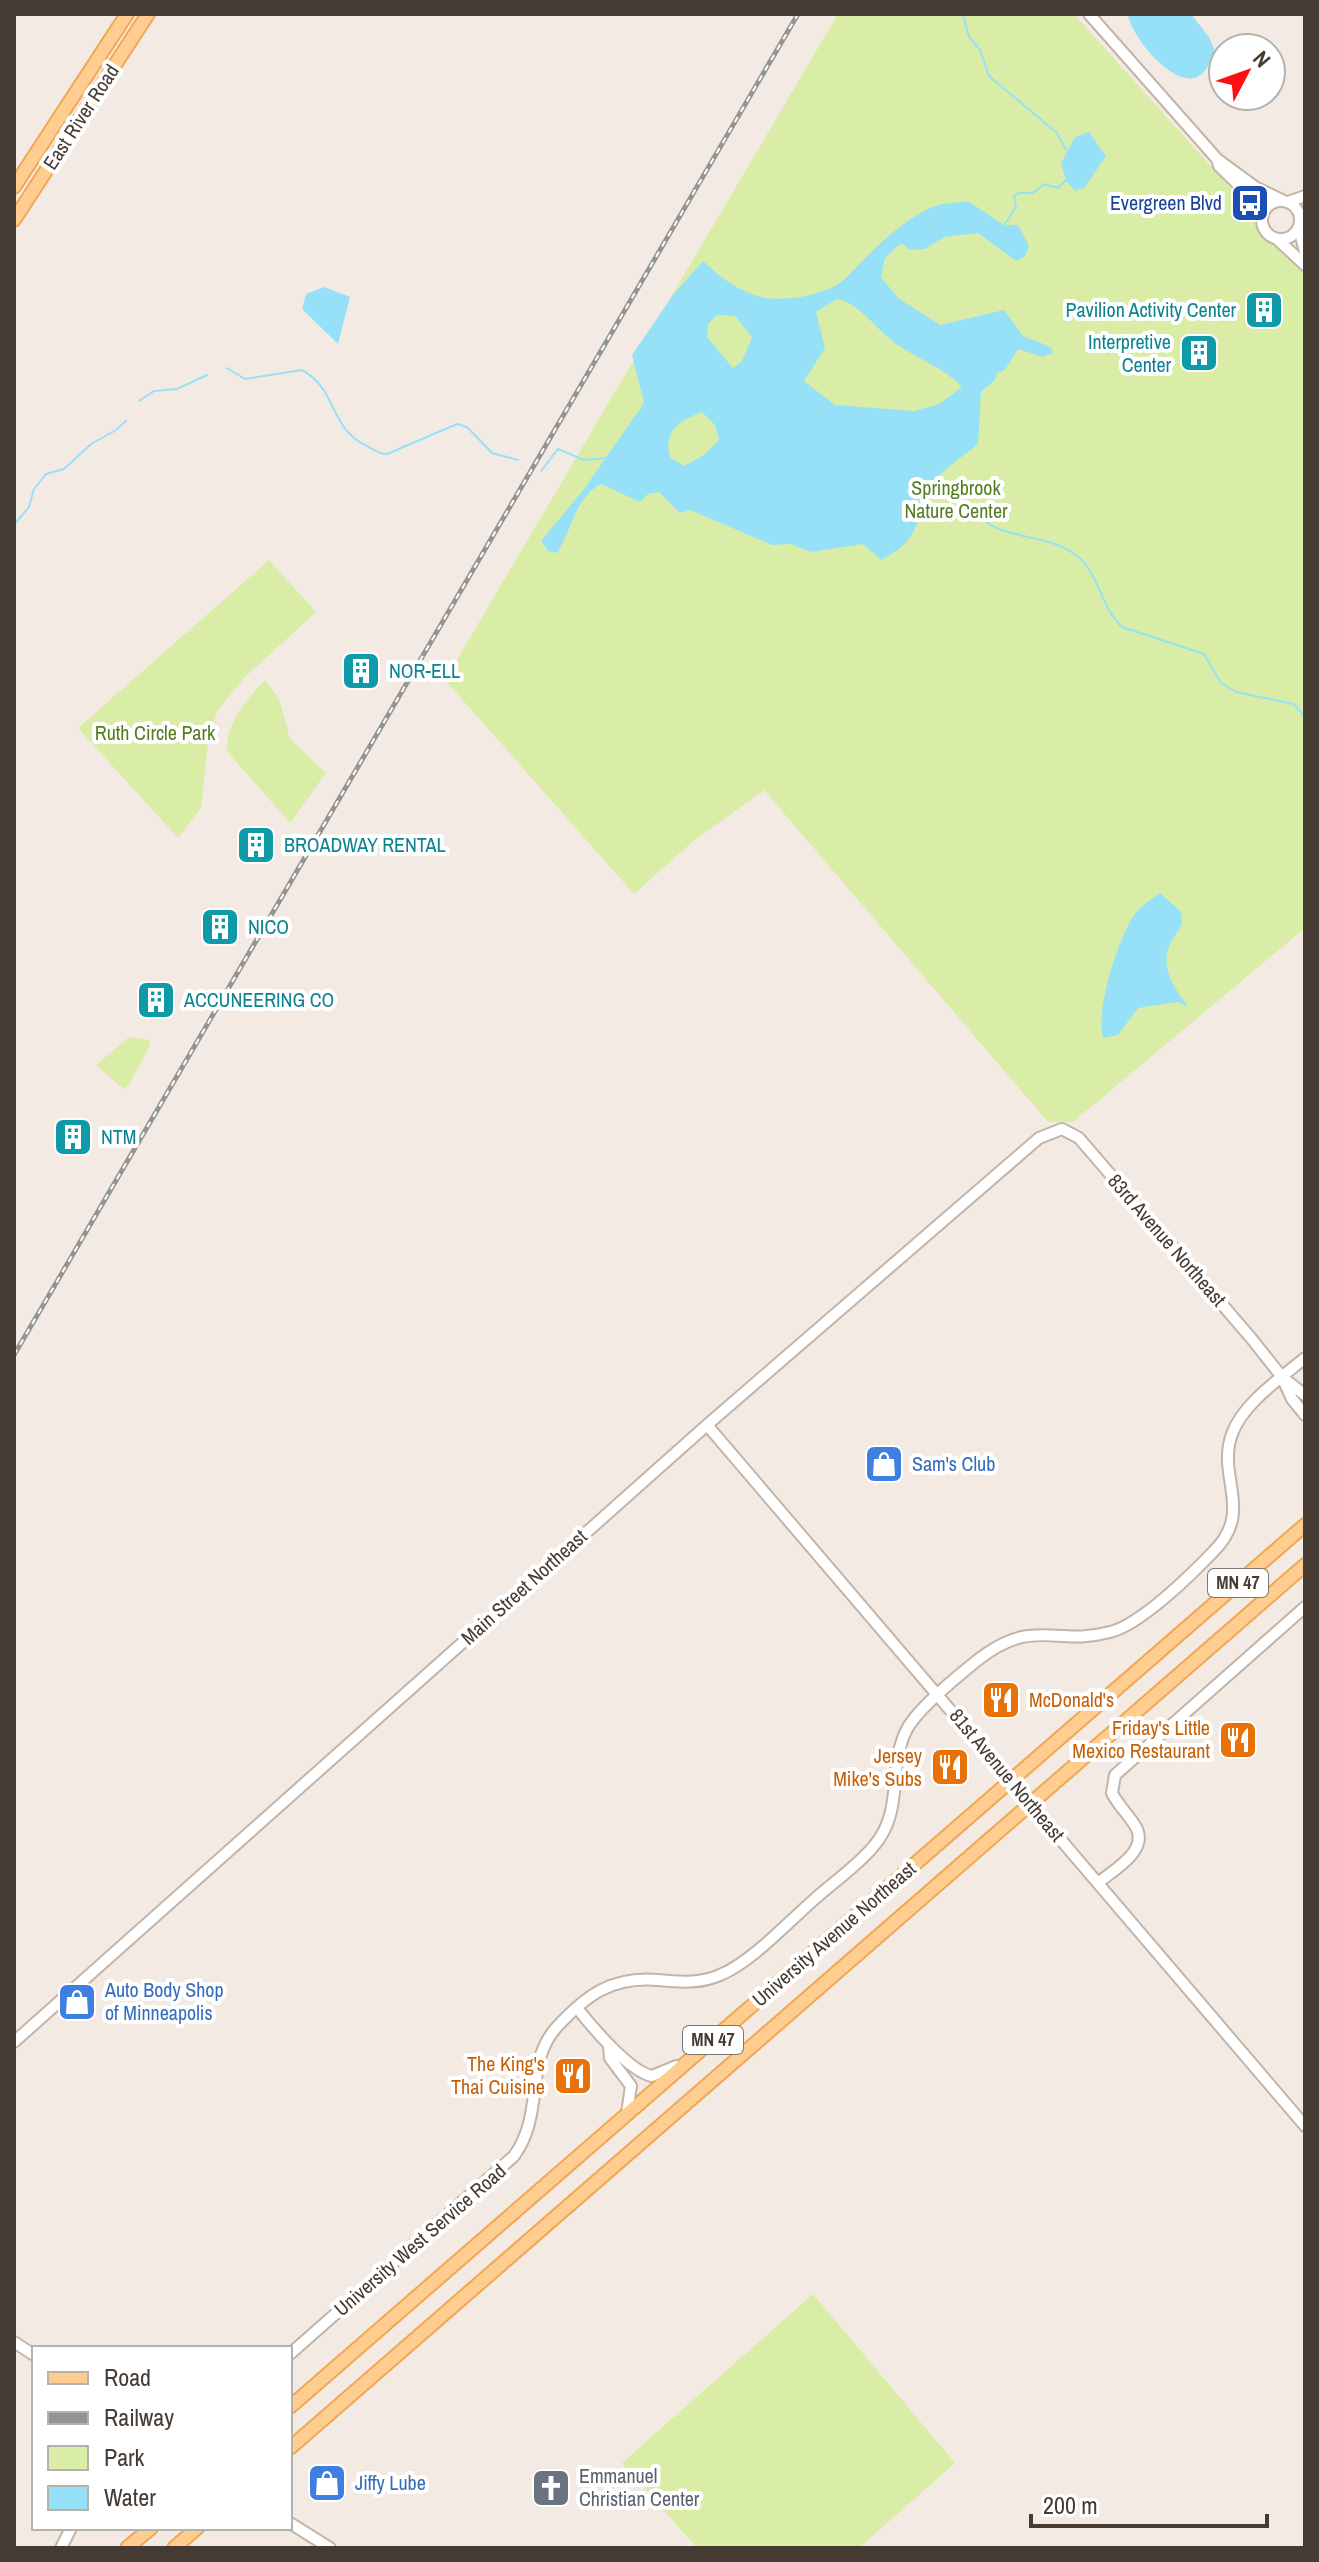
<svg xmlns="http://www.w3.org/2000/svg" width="1319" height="2562" viewBox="0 0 1319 2562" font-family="'Archivo Narrow',sans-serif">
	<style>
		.green { fill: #d9eda6 }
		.water { fill: #97e1f8; fill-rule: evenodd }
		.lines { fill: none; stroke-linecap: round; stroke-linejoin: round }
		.stream { stroke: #97e1f8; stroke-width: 2 }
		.minor-casing { stroke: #c3b4a7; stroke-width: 14 }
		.major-casing { stroke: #f0a754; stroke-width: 16 }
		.minor { stroke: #fff; stroke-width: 10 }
		.major { stroke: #ffcd90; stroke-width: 12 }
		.rail-casing { stroke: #949494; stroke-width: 5 }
		.rail { stroke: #fff; stroke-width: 2; stroke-dasharray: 6; stroke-linecap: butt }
		.labels { text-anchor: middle; stroke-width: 8; stroke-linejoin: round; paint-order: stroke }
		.shield { fill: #fff; stroke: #7e7670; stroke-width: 2 }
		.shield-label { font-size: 18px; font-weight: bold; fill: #463b32 }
		.street-label { font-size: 20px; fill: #463b32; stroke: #fff }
		.transit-label { font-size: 20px; fill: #164399; stroke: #fff; text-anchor: end }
		.culture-label { font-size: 20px; fill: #0d838f; stroke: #fff; text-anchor: start }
		.park-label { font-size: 20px; fill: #537d20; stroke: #fff }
		.shop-label { font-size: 20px; fill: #366cbe; stroke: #fff; text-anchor: start }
		.food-label { font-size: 20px; fill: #c56008; stroke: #fff; text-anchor: end }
		.worship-label { font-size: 20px; fill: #5b616d; stroke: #fff; text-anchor: start }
	</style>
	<rect width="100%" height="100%" fill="#f3ebe3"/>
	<path class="green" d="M 838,14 L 1074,14 L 1305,271 L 1305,928 L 1073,1122 L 1048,1122 L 764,790 L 691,843 L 634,894 L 445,680 Z
		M 269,560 L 316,612 L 245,677 L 217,711 L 208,743 L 201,808 L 178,838 L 78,728 Z
		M 265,680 L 279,698 L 290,739 L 326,773 L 290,823 L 227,751 C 226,722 246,700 265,680 Z
		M 129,1037 L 149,1040 L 151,1044 L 128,1086 L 123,1089 L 96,1065 Z
		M 813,2294 L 955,2463 L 859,2548 L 697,2548 L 622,2463 Z"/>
	<path class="water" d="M 1128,14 L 1191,14 L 1209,37 L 1215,51 C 1211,60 1207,73 1197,77 C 1173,88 1130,35 1128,14 Z
		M 1089,132 L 1106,156 L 1085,187 L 1075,191 L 1066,181 L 1061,163 L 1075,137 Z
		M 968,201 L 1004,225 L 1018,225 L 1029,246 L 1025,256 L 1016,261 L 978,233 L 944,237 L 925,249 L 910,250 L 901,243 L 885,258 L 881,277 L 898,298 L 940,325 L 1004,310 L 1023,336 L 1051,347 L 1053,353 L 1043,357 L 1018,349 L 1005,370 L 997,373 L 995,380 L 981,392 L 978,444 C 964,456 940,471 931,486 C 912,522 924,538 881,560 L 863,544 L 811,552 L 791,544 L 772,545 L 690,510 L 680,513 L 659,492 L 648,494 L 640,502 L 601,484 C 574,499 573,528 557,553 L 548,551 L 541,541 L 584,489 L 644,403 L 632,355 L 673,295 L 703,261 C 719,276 733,287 754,295 C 778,304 829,296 847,277 C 871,252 895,226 926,210 C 938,203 954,203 968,201 ZM 837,299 C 858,303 873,325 890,339 C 913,358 943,366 962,387 L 939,404 L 914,411 L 835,405 L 804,381 L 825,348 L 816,312 ZM 717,315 L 735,316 L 752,337 L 742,361 L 733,368 L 707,337 L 708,324 ZM 702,412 L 715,425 L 719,440 L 704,455 L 684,466 L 670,457 C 663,431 679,421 702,412 Z
		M 324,287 L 350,297 L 338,344 L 302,309 L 306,294 Z
		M 1160,893 L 1181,912 C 1183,924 1181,926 1175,936 C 1156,963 1172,984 1188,1007 L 1178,1002 L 1138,1008 L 1118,1035 L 1103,1038 C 1096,1008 1116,946 1132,918 C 1138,908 1150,900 1160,893 Z"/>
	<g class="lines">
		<path class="stream" d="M 958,14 L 963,15 L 969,37 L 980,50 L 989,76 L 1057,133 L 1066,150
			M 1005,224 L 1016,207 L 1014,196 L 1018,193 L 1033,193 L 1044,184 L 1058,188 L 1066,180
			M 227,368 L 245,379 L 302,370 C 337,389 329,427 365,445 C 374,449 377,454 387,454 L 457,424 L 467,427 L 492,453 L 518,460
			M 139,401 L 154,391 L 177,389 L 207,375
			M 541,471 L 558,449 L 584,460 L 606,458
			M 935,479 C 954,495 977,520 999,529 C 1025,539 1053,538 1076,555 C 1100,573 1100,607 1122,627 L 1204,654 L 1221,683 L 1236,692 L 1294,704 L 1305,717
			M 14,525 L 29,507 L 34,489 L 46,474 L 64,469 L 91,444 L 116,430 L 126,421"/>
		<g class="minor-casing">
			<path id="minor" d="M 1089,14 L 1217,159 L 1219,166 L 1255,201 L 1262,219
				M 1217,159 L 1255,187 L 1282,200
				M1262 220a19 19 0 1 1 38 0a19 19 0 1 1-38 0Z
				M 1288,202 L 1305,196
				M 1299,228 L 1305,252
				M 1277,239 L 1305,265
				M 1282,1377 L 1305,1395
				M 707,1425 L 1305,2126
				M 1099,1882 C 1115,1869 1152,1849 1134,1824 C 1127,1813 1118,1805 1112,1793 L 1115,1775 L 1305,1607
				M 577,2008 C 592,2027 630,2072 652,2076 L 676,2066
				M 14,2042 L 707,1425 L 1039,1138 L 1062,1129 L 1079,1138 L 1251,1338 L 1282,1377 L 1292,1399 L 1305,1415
				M 609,2047 L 610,2058 L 631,2086 L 627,2113
				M 14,2342 L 34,2355
				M 290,2354 L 514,2156 C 545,2113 524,2064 556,2028 C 586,1995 612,1976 658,1980 C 679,1982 700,1984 720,1975 C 752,1962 790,1920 817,1897 C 835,1881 857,1866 873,1847 C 905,1811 887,1767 907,1729 C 919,1707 959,1675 979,1659 C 1035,1616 1055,1647 1110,1632 C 1140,1625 1191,1575 1213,1552 C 1255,1511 1216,1477 1232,1434 C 1243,1403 1281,1378 1305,1358
				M 290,2523 L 330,2548
				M 61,2548 L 71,2528"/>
		</g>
		<g class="major-casing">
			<path id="major" d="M 14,187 L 127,14
				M 14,220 L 148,14
				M 290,2407 L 1305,1525
				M 290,2448 L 1305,1565
				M 127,2548 L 151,2528
				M 174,2548 L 197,2528"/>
		</g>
		<use href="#minor" class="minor"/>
		<use href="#major" class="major"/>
		<g class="rail-casing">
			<path id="rail" d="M 14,1355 L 798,14"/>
		</g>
		<use href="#rail" class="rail"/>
	</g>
	<defs>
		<g id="bus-square" transform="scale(2)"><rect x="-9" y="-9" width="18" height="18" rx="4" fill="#1a4fb4" stroke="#fff"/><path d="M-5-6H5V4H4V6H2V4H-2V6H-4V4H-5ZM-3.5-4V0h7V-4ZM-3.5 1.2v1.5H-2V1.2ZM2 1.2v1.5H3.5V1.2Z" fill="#fff"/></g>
		<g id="building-square" transform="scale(2)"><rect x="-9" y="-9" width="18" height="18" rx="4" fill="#0f9aa8" stroke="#fff"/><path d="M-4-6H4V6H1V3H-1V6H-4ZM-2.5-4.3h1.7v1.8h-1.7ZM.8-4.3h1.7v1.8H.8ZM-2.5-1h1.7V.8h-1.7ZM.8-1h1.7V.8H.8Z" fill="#fff"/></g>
		<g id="shop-square" transform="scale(2)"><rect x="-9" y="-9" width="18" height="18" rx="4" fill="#3f7fe0" stroke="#fff"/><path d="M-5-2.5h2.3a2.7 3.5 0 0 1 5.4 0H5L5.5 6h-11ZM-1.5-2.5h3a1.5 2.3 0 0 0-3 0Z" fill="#fff"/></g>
		<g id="restaurant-square" transform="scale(2)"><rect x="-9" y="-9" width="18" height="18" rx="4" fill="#e8710a" stroke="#fff"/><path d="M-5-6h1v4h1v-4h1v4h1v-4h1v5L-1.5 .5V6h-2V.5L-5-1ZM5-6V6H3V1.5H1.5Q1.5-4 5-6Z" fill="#fff"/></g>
		<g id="church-square" transform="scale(2)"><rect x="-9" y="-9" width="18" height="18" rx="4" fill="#6b7280" stroke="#fff"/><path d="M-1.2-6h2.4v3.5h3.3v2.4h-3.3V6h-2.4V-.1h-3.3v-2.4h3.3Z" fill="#fff"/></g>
	</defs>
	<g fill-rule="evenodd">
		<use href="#bus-square" x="1250" y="203"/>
		<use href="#building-square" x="1264" y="310"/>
		<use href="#building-square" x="1199" y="353"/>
		<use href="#building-square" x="361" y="671"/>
		<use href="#building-square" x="256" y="845"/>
		<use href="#building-square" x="220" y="927"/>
		<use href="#building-square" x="156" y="1000"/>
		<use href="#building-square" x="73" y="1137"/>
		<use href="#shop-square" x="884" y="1464"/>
		<use href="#restaurant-square" x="1001" y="1700"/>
		<use href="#restaurant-square" x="1238" y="1740"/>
		<use href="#restaurant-square" x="950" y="1767"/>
		<use href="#shop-square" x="77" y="2002"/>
		<use href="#restaurant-square" x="573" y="2076"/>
		<use href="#shop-square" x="327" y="2483"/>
		<use href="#church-square" x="551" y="2488"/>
	</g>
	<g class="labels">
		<g class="shield">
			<rect x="1208" y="1569" width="60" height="28" rx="6"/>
			<rect x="683" y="2026" width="60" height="28" rx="6"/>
		</g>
		<g class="shield-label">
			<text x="1238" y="1589">MN 47</text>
			<text x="713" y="2046">MN 47</text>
		</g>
		<g class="street-label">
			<text transform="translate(81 117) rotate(-57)" y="7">East River Road</text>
			<text transform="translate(1167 1240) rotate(49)" y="7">83rd Avenue Northeast</text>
			<text transform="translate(524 1587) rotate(-42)" y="7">Main Street Northeast</text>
			<text transform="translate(1007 1775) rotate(50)" y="7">81st Avenue Northeast</text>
			<text transform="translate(834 1934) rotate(-41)" y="7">University Avenue Northeast</text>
			<text transform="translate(420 2240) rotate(-41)" y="7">University West Service Road</text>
		</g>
		<g class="transit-label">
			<text x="1222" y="210">Evergreen Blvd</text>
		</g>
		<g class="culture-label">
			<text x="1236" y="317" text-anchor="end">Pavilion Activity Center</text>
			<text x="1171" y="349" text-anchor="end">Interpretive<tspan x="1171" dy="23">Center</tspan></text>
			<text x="389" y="678">NOR-ELL</text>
			<text x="284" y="852">BROADWAY RENTAL</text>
			<text x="248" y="934">NICO</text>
			<text x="184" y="1007">ACCUNEERING CO</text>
			<text x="101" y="1144">NTM</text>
		</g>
		<g class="park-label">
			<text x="956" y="495">Springbrook<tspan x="956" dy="23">Nature Center</tspan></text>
			<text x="155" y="740">Ruth Circle Park</text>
		</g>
		<g class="shop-label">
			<text x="912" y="1471">Sam's Club</text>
			<text x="105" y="1997">Auto Body Shop<tspan x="105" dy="23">of Minneapolis</tspan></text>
			<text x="355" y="2490">Jiffy Lube</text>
		</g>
		<g class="food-label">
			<text x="1029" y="1707" text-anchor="start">McDonald's</text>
			<text x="1210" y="1735">Friday's Little<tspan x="1210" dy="23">Mexico Restaurant</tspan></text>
			<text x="922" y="1763">Jersey<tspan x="922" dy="23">Mike's Subs</tspan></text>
			<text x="545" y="2071">The King's<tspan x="545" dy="23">Thai Cuisine</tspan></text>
		</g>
		<g class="worship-label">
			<text x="579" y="2483">Emmanuel<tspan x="579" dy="23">Christian Center</tspan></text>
		</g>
	</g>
	<rect width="1319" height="2562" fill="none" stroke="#463b32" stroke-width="32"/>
	<rect x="32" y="2346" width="260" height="184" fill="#ffffff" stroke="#b5b1ad" stroke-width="2"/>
	<rect x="48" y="2372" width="40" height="12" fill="#ffcd90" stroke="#b5b1ad" stroke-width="2"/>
	<text x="104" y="2386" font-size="24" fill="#463b32">Road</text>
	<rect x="48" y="2412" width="40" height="12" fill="#949494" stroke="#b5b1ad" stroke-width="2"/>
	<text x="104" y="2426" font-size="24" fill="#463b32">Railway</text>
	<rect x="48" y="2446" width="40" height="24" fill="#d9eda6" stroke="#b5b1ad" stroke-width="2"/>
	<text x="104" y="2466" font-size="24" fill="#463b32">Park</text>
	<rect x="48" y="2486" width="40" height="24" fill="#97e1f8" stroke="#b5b1ad" stroke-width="2"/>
	<text x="104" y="2506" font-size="24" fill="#463b32">Water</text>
	<g transform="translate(1247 72) rotate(49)"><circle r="38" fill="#ffffff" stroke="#b5b1ad" stroke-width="2"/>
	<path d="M0-6L14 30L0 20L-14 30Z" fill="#ff0e13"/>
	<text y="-12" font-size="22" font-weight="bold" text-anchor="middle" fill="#463b32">N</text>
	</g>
	<path d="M1031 2514v12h236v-12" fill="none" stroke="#463b32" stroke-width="4"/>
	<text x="1043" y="2514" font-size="24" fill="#463b32" stroke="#ffffff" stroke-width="6" paint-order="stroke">200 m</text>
</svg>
